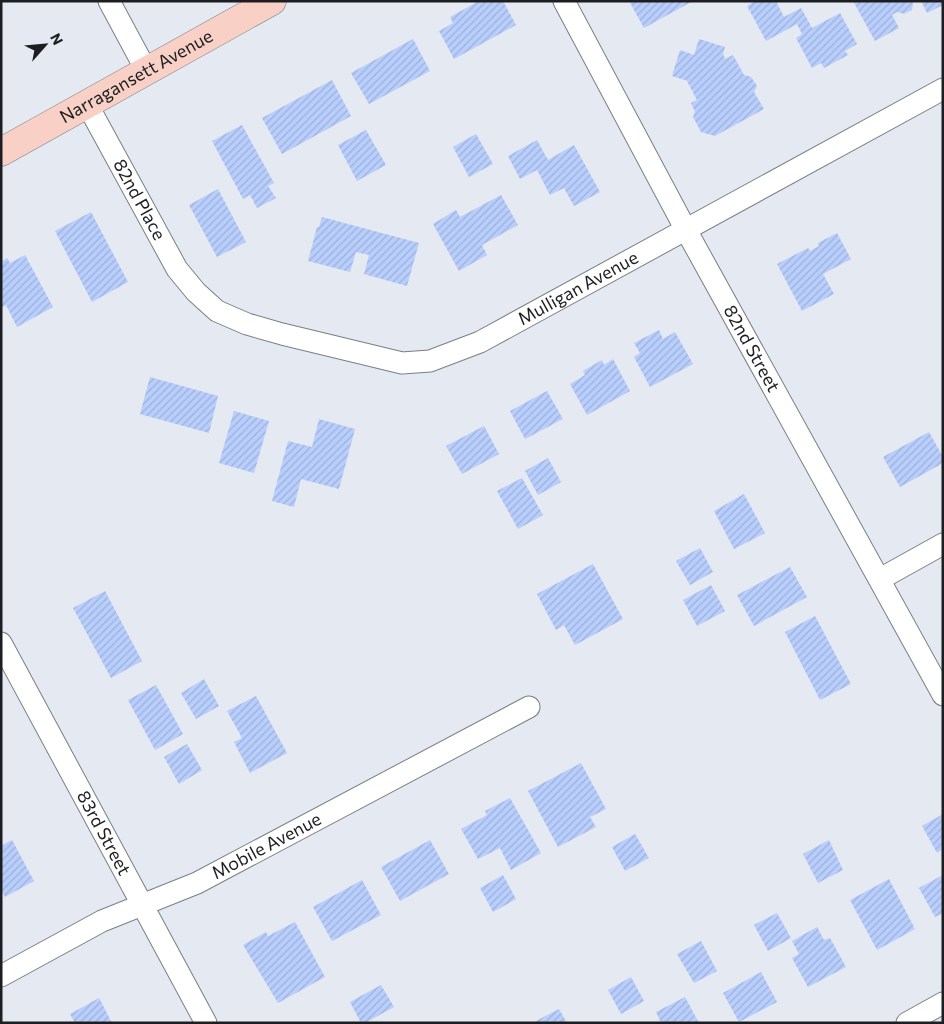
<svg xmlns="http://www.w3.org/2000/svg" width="944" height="1024" viewBox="0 0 944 1024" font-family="Commissioner,sans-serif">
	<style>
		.building { fill: url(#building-hatch) }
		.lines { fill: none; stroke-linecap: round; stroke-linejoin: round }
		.street-casing { stroke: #7a7f87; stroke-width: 23 }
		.secondary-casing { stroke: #7a7f87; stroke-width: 29 }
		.street { stroke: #fff; stroke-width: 21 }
		.secondary { stroke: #f9d0c5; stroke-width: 28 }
		.labels { text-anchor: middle; stroke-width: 5; stroke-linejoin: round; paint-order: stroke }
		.street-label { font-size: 18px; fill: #1c1e21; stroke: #e4e9f2 }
	</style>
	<defs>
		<pattern id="building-hatch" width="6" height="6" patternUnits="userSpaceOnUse" patternTransform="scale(1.25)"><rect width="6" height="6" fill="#b8cefc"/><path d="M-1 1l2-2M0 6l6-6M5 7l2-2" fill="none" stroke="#9eb0d8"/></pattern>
	</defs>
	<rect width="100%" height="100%" fill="#e4e9f2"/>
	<path class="building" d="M 479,1 L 503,1 L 516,25 L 454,59 L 439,31 L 453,23 L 450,17 Z
		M 629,1 L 693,1 L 644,28 Z
		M 755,1 L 776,1 L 784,17 L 801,8 L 812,28 L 840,13 L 857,44 L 845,51 L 848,55 L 824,68 L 821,63 L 812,68 L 796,38 L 802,34 L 797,24 L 766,41 L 747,6 Z
		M 853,1 L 912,1 L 913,4 L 912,10 L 904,14 L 897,12 L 892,15 L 899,28 L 875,41 Z
		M 921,1 L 943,1 L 943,5 L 927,13 Z
		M 413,39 L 430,71 L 369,104 L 351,73 Z
		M 699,39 L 725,47 L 723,54 L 725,59 L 733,55 L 744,75 L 751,77 L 757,86 L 754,92 L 764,109 L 715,136 L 701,132 L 693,117 L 695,112 L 691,103 L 697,100 L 687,81 L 688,81 L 672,76 L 680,50 L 694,55 Z
		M 332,80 L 351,116 L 282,154 L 262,118 Z
		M 242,125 L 274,183 L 268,186 L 276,198 L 257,208 L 250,195 L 243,199 L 212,141 Z
		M 366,130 L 386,165 L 357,181 L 338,145 Z
		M 476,134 L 493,164 L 469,177 L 453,147 Z
		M 537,140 L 548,160 L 574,145 L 600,192 L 574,206 L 564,188 L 550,195 L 537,170 L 520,179 L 508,156 Z
		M 218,189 L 246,242 L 217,257 L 189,205 Z
		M 501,195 L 518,225 L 482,245 L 487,255 L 459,271 L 433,224 L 456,210 L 460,217 Z
		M 91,212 L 128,282 L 92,302 L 55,231 Z
		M 322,217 L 419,243 L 407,286 L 364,274 L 369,255 L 356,252 L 350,272 L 308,261 L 317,227 L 319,227 Z
		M 837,233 L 851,259 L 823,274 L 834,294 L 802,311 L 777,264 L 808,248 L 810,251 L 819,246 L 818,243 Z
		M 25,255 L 53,307 L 17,327 L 6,305 L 1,308 L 1,262 L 7,258 L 10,263 Z
		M 659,330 L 663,339 L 675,332 L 693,364 L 650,387 L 634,357 L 640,353 L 634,343 Z
		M 613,359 L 630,391 L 587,415 L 570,384 L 585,375 L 583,371 L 602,360 L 604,365 Z
		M 150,377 L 218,396 L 209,433 L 140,414 Z
		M 547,391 L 563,419 L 525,439 L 510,411 Z
		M 234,411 L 269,421 L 254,473 L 219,463 Z
		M 319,419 L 355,429 L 339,489 L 301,479 L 294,507 L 272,501 L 288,441 L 312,447 Z
		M 484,426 L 499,454 L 462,474 L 446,446 Z
		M 929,432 L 943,457 L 943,463 L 900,487 L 883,457 Z
		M 548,458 L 561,482 L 538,495 L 525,471 Z
		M 522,478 L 543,515 L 518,529 L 497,491 Z
		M 744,494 L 765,533 L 734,549 L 714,511 Z
		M 700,548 L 713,572 L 690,585 L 676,561 Z
		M 593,564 L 623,619 L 575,645 L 564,625 L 556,630 L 537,594 Z
		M 790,567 L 807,597 L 754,626 L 737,595 Z
		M 711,585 L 725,611 L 697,626 L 683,600 Z
		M 105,591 L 142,661 L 111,678 L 73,608 Z
		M 815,616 L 851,684 L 820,700 L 785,632 Z
		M 204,679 L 219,706 L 196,719 L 181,693 Z
		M 156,685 L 183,734 L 155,750 L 128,700 Z
		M 256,696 L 287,753 L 250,773 L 234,742 L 242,738 L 227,711 Z
		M 187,744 L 202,770 L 179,784 L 164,757 Z
		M 581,763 L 606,809 L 590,817 L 596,827 L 558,847 L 528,791 Z
		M 510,798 L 541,853 L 511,870 L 500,848 L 478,859 L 461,829 L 487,815 L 485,811 Z
		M 943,814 L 943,849 L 937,853 L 922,826 Z
		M 635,834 L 649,858 L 625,871 L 612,847 Z
		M 12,840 L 34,881 L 5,897 L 1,890 L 1,846 Z
		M 430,840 L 449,874 L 400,901 L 381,867 Z
		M 829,840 L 843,870 L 818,883 L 803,854 Z
		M 503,875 L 516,899 L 493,912 L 480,888 Z
		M 943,875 L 943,913 L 935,917 L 919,888 Z
		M 889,879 L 915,929 L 877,950 L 850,900 Z
		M 362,880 L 381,915 L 332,941 L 313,907 Z
		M 777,913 L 791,938 L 768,951 L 754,925 Z
		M 295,922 L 325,977 L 278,1003 L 243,945 L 266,932 L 268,936 Z
		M 817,927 L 824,940 L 830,938 L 846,967 L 808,987 L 792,958 L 799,954 L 792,941 Z
		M 701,941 L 717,971 L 694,983 L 677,954 Z
		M 761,972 L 777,1002 L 739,1022 L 723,993 Z
		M 631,977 L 644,1001 L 621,1014 L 608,990 Z
		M 381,985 L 394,1007 L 365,1023 L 361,1023 L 350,1002 Z
		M 685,997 L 699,1023 L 661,1023 L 656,1012 Z
		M 99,998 L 112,1023 L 75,1023 L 70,1014 Z
		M 559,1009 L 567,1023 L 537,1023 L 536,1021 Z"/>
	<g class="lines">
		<g class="street-casing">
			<g id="street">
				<path d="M 109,1 L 146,70"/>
				<path id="s1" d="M 564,1 L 686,230 L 943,695"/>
				<path id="s2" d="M 87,104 L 177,269 L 196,292 L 217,311 L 247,324 L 282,334 L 402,363 L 430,361 L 480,342 L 943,89"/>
				<path d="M 880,579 L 943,544"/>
				<path id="s3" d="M 1,643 L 206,1023"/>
				<path id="s4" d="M 1,976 L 102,921 L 197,883 L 529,707"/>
				<path d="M 907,1023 L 943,1003"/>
			</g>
		</g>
		<g class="secondary-casing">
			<g id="secondary">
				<path id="s5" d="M 1,152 L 272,1"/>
			</g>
		</g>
		<use href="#street" class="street"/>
		<use href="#secondary" class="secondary"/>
	</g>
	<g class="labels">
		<g class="street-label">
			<text dy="6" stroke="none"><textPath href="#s5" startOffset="155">Narragansett Avenue</textPath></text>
			<text dy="6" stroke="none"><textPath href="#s2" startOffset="109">82nd Place</textPath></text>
			<text dy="6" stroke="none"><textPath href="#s2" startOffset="632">Mulligan Avenue</textPath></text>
			<text dy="6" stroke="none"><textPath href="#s1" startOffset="395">82nd Street</textPath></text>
			<text dy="6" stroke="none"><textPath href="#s3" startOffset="216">83rd Street</textPath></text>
			<text dy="6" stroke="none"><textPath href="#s4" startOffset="296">Mobile Avenue</textPath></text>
		</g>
	</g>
	<rect width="944" height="1024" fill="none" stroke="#1c1e21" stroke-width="5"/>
	<g transform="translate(45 45) rotate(63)" stroke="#e4e9f2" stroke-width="4" paint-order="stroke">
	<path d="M0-4L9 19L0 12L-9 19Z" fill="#1c1e21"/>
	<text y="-8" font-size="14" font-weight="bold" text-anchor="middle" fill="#1c1e21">N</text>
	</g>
</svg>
